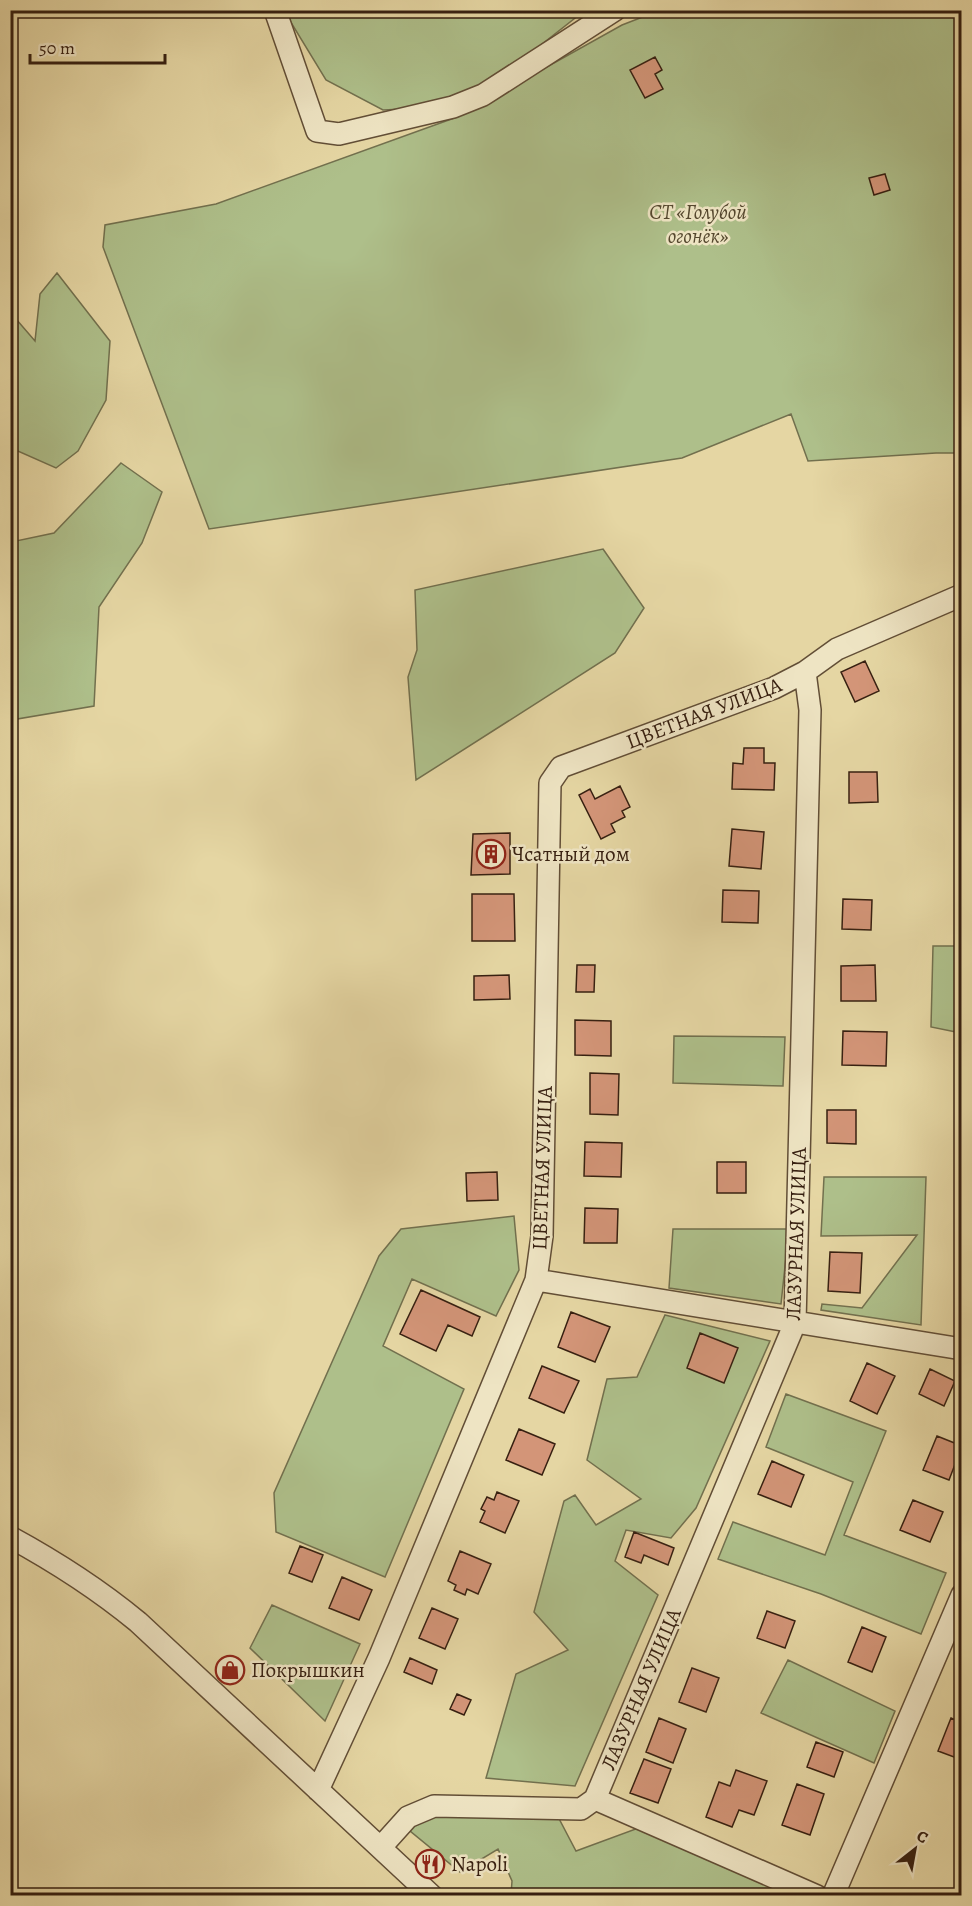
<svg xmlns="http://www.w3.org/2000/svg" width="972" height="1906" viewBox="0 0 972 1906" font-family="Alegreya,serif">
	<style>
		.green { fill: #aebf8a; stroke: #72704e; stroke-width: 1.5 }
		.building { fill: #d39578; stroke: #372011; stroke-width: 1.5 }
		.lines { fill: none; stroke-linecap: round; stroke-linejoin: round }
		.minor-casing { stroke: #624e36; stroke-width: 24 }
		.minor { stroke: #eee4c3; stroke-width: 21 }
		.labels { text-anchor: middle; stroke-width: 5; stroke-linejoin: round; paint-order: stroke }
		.park-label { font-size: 21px; font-style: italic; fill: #55482f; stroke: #eee4c3 }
		.street-label { font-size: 21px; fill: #372011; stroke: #eee4c3 }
		.poi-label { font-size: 21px; fill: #372011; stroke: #eee4c3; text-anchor: start }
	</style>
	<rect width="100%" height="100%" fill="#e5d6a3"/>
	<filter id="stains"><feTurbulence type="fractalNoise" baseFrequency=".00333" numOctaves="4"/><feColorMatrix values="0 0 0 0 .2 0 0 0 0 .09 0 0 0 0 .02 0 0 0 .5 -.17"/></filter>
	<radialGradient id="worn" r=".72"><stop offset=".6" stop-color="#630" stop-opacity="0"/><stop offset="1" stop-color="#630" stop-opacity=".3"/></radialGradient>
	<path class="green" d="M 284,11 L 584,11 L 504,74 L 464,96 L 425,108 L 383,110 L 326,80 Z
		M 658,11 L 961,11 L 961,453 L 936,453 L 808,461 L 791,414 L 682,458 L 209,529 L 103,247 L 105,225 L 216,204 L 457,117 L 622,25 Z
		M 57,273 L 110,341 L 106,400 L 78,451 L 56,468 L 11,448 L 10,312 L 35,341 L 40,294 Z
		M 121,463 L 162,492 L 142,543 L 99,607 L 94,706 L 11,720 L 11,542 L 54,533 Z
		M 603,549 L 644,608 L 615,653 L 416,780 L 408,677 L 417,650 L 415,590 Z
		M 933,946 L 961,946 L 961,1033 L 931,1027 Z
		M 674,1036 L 785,1037 L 783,1086 L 673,1083 Z
		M 824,1177 L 926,1177 L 921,1325 L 821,1310 L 822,1304 L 862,1308 L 917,1235 L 821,1236 Z
		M 514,1216 L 519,1270 L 496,1316 L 412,1279 L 383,1346 L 464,1389 L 385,1577 L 276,1532 L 274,1493 L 379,1256 L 401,1229 Z
		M 673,1229 L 789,1229 L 781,1304 L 669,1288 Z
		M 665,1315 L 770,1341 L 696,1508 L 671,1538 L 626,1530 L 615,1561 L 658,1595 L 575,1786 L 486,1778 L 516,1674 L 568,1650 L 534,1612 L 564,1501 L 575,1495 L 596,1525 L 641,1499 L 587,1460 L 607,1379 L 637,1377 Z
		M 786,1394 L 886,1431 L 844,1535 L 946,1573 L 921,1634 L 821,1594 L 718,1559 L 733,1522 L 825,1555 L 853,1482 L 766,1447 Z
		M 272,1605 L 360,1644 L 325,1721 L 250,1648 Z
		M 788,1660 L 895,1711 L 874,1763 L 761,1713 Z
		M 437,1807 L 556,1813 L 576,1851 L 641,1827 L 792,1895 L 511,1895 L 512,1881 L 498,1849 L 460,1872 L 404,1826 Z"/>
	<path class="building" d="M 655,57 L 662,70 L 655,74 L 663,89 L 645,98 L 630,70 Z
		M 885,174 L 890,190 L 874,195 L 869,178 Z
		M 865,661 L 879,691 L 855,702 L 841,672 Z
		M 744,748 L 764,748 L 764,763 L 775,763 L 774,790 L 732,789 L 733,763 L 743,764 Z
		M 849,772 L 877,772 L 878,802 L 849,803 Z
		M 620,786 L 630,807 L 622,811 L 625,817 L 611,824 L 615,832 L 601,839 L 579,795 L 590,789 L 595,799 Z
		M 732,829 L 764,832 L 761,869 L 729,866 Z
		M 510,833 L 510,874 L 471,875 L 473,834 Z
		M 723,890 L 759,891 L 758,923 L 722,922 Z
		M 472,894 L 514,894 L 515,941 L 472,941 Z
		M 843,899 L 872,900 L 871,930 L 842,929 Z
		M 577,965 L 595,965 L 594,992 L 576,992 Z
		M 875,965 L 876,1001 L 841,1001 L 841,966 Z
		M 509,975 L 510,999 L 474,1000 L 474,976 Z
		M 575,1020 L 611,1021 L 611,1056 L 575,1055 Z
		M 843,1031 L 887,1032 L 886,1066 L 842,1065 Z
		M 590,1073 L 619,1074 L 618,1115 L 590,1114 Z
		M 827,1110 L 856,1110 L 856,1144 L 827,1143 Z
		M 585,1142 L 622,1143 L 621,1177 L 584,1176 Z
		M 717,1162 L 746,1162 L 746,1193 L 717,1193 Z
		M 497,1172 L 498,1200 L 467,1201 L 466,1173 Z
		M 585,1208 L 618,1209 L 617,1243 L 584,1243 Z
		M 830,1252 L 862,1253 L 860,1293 L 828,1291 Z
		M 421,1290 L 480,1317 L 472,1336 L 448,1325 L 436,1351 L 400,1334 Z
		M 571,1312 L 610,1327 L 595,1362 L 558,1347 Z
		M 700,1333 L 738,1348 L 724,1383 L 687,1368 Z
		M 867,1363 L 895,1376 L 877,1414 L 850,1401 Z
		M 542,1366 L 579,1381 L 564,1413 L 529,1398 Z
		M 930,1369 L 955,1381 L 944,1406 L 919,1394 Z
		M 519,1429 L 555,1444 L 542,1475 L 506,1460 Z
		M 937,1436 L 962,1446 L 949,1480 L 923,1470 Z
		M 772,1461 L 804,1475 L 791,1507 L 758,1494 Z
		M 497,1492 L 519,1501 L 505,1533 L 480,1522 L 485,1511 L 481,1509 L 487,1497 L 494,1500 Z
		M 913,1500 L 943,1512 L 930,1542 L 900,1530 Z
		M 634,1532 L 674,1548 L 668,1565 L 644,1555 L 641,1563 L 625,1557 Z
		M 300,1546 L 323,1555 L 312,1582 L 289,1573 Z
		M 460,1551 L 491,1564 L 478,1594 L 467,1589 L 465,1595 L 454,1590 L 456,1585 L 448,1581 Z
		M 342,1577 L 372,1590 L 359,1620 L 329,1608 Z
		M 432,1608 L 458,1619 L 445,1649 L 419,1638 Z
		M 767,1611 L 795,1621 L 785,1648 L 757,1638 Z
		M 862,1627 L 886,1637 L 872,1672 L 848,1662 Z
		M 410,1658 L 437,1670 L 432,1684 L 404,1672 Z
		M 692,1668 L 719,1678 L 706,1712 L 679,1702 Z
		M 457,1694 L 471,1700 L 464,1715 L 450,1709 Z
		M 659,1718 L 686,1729 L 673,1763 L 646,1752 Z
		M 951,1718 L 962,1723 L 962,1760 L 938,1751 Z
		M 816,1742 L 843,1752 L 834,1777 L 807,1767 Z
		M 644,1759 L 671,1769 L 658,1803 L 630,1793 Z
		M 736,1770 L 767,1781 L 754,1815 L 739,1810 L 732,1827 L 706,1817 L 719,1782 L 730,1786 Z
		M 797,1784 L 824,1794 L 810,1835 L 782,1825 Z"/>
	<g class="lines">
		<g class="minor-casing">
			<path id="minor" d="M 275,10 L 317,131 L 339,134 L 453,107 L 483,95 L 615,10
				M 536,1280 L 962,1349
				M 10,1537 C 56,1562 98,1589 138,1622 L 432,1896
				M 318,1790 L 379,1658 L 536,1280 L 542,1236 L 550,783 L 561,767 L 774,688 L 805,672
				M 381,1847 L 408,1817 L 434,1806 L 581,1809 L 595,1799
				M 817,1896 L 595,1799 L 795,1323 L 810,710 L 805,672 L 837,649 L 962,595
				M 833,1896 L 962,1595"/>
		</g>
		<use href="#minor" class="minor"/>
	</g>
	<defs>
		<g id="building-ring" transform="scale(1.5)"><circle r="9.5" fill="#eee4c3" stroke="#8f2418" stroke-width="1.5"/><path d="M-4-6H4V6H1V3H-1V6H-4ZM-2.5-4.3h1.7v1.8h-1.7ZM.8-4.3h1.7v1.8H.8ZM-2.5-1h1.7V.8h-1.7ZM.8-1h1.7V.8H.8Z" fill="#8f2418"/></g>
		<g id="shop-ring" transform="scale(1.5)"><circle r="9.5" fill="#eee4c3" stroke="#8f2418" stroke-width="1.5"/><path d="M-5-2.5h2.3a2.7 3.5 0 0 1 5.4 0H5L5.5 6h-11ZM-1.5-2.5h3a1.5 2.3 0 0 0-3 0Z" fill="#8f2418"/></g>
		<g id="restaurant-ring" transform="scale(1.5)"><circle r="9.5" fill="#eee4c3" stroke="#8f2418" stroke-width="1.5"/><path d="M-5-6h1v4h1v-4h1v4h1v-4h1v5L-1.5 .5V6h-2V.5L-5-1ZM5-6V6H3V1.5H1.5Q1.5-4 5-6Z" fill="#8f2418"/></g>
	</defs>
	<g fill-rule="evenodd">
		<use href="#building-ring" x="491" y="854"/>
		<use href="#shop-ring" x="230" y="1670"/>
		<use href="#restaurant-ring" x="430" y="1864"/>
	</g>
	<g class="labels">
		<g class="park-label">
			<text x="698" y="219">СТ «Голубой<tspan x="698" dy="24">огонёк»</tspan></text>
		</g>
		<g class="street-label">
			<text transform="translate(704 713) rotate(-21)" y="7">ЦВЕТНАЯ УЛИЦА</text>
			<text transform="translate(542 1168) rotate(-88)" y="7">ЦВЕТНАЯ УЛИЦА</text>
			<text transform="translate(796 1234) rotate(-88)" y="7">ЛАЗУРНАЯ УЛИЦА</text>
			<text transform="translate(641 1689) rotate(-67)" y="7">ЛАЗУРНАЯ УЛИЦА</text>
		</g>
		<g class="poi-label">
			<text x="512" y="861">Чсатный дом</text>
			<text x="251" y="1677">Покрышкин</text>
			<text x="451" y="1871">Napoli</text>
		</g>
	</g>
	<rect width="972" height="1906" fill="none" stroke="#e5d6a3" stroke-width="36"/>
	<rect x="12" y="12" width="948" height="1882" fill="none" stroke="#372011" stroke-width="3"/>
	<rect x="18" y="18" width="936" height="1870" fill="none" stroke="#372011" stroke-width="1.5"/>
	<g transform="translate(915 1849) rotate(31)" stroke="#eee4c3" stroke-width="4.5" paint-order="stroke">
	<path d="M0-4.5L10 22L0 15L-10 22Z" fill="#372011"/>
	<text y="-9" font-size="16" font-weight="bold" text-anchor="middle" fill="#372011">С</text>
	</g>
	<path d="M30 54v9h135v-9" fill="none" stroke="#372011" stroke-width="3"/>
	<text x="39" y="54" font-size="18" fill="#372011" stroke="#eee4c3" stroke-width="4.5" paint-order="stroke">50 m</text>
	<rect width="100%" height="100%" filter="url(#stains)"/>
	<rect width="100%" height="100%" fill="url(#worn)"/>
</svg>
